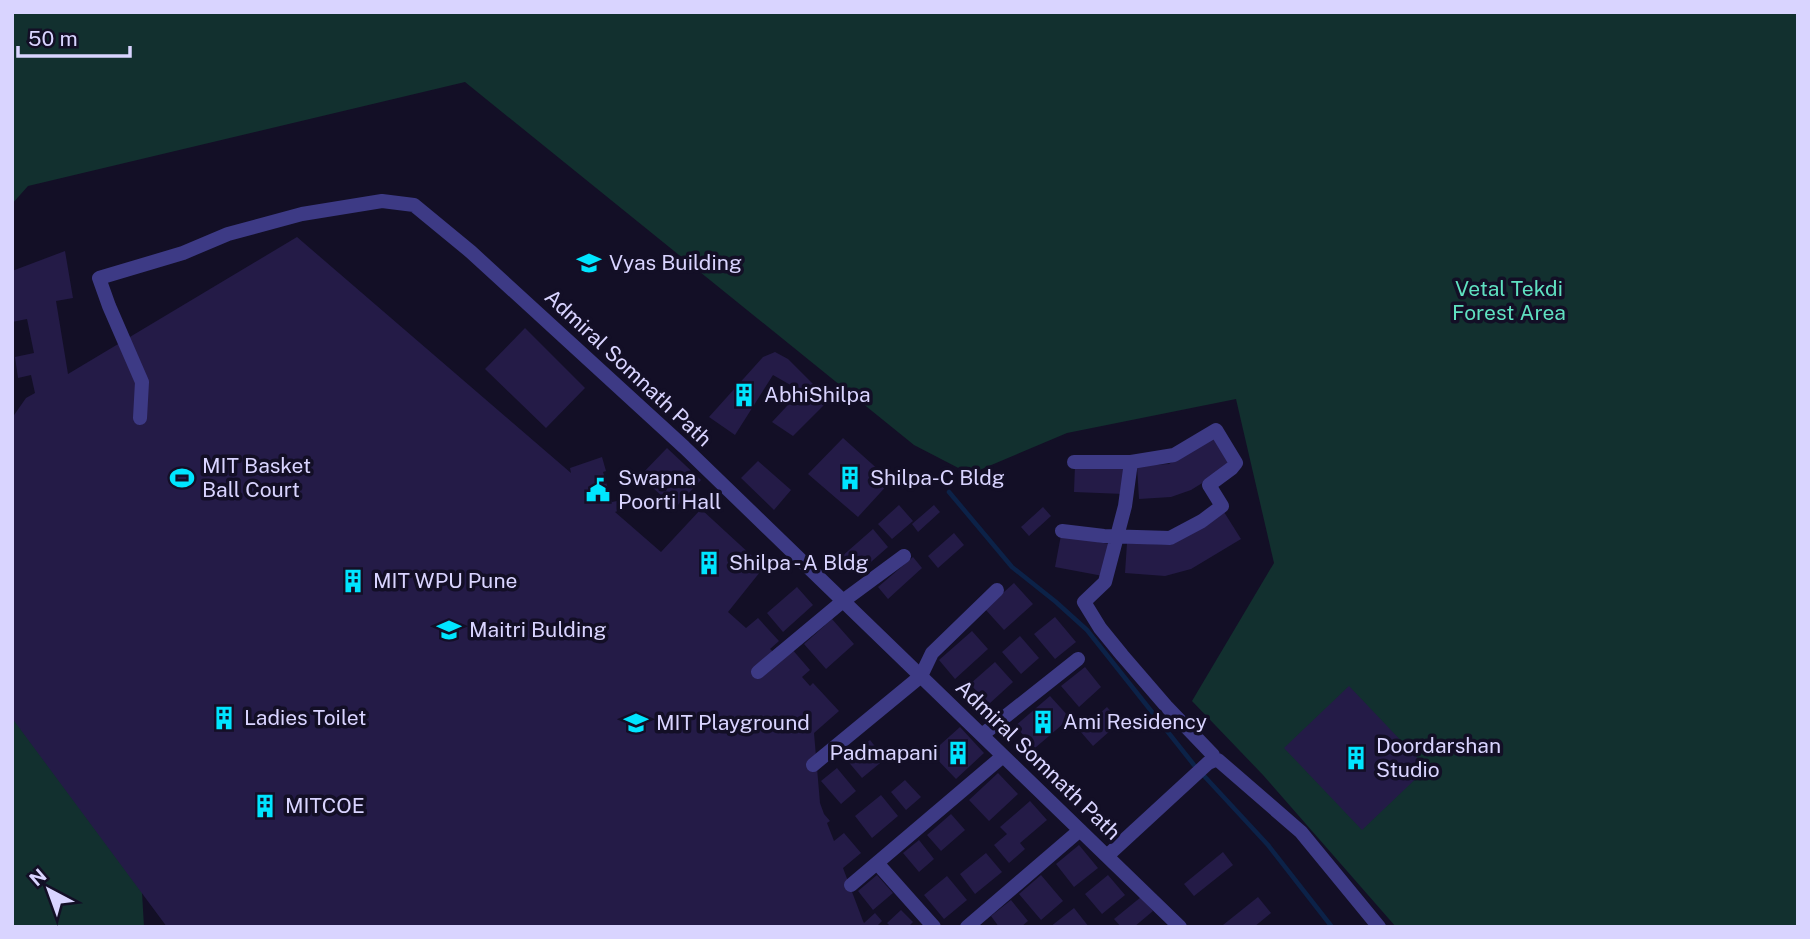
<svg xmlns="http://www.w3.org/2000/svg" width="1810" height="939" viewBox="0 0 1810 939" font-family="'Public Sans',sans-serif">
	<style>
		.green { fill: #12302f }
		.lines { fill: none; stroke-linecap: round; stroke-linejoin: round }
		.stream { stroke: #0c2248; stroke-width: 4.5 }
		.building { fill: #241b47 }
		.minor { stroke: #3d3a85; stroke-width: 14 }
		.labels { text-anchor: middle; stroke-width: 7; stroke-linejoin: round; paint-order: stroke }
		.poi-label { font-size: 21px; fill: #d9d4ff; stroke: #130f26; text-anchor: start }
		.park-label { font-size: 21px; fill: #5fe0c0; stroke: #130f26 }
		.street-label { font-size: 21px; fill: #d9d4ff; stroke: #130f26 }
	</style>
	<rect width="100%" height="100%" fill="#130f26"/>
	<path class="green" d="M 12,12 L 1798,12 L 1798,927 L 1396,927 L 1263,775 L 1192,701 L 1274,563 L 1236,399 L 1067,433 L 970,474 L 914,445 L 465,82 L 28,186 L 12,204 Z
		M 12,714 L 142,892 L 144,927 L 12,927 Z"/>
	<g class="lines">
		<path class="stream" d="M 949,492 L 1012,567 L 1056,602 L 1087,630 L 1194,765 L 1268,845 L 1332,927"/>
	</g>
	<path class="building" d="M 297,237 L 571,473 L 570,468 L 602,457 L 606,471 L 603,472 L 612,502 L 617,501 L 620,510 L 615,512 L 661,552 L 701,509 L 764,567 L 728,612 L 746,628 L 758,618 L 779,641 L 770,649 L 780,658 L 791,648 L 810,670 L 802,677 L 810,686 L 813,683 L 839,711 L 814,733 L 820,803 L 824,814 L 830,821 L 827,823 L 834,841 L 844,833 L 861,853 L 843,868 L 863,921 L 864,923 L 875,913 L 882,921 L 876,927 L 167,927 L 12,718 L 12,418 L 26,398 L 35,393 L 31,375 L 18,378 L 15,357 L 34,353 L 27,319 L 12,322 L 12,271 L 65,251 L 73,298 L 56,301 L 68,374 Z
		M 525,328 L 585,388 L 546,428 L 485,369 Z
		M 775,352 L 788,359 L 829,400 L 793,436 L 772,422 L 801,391 L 773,375 L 735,435 L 709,417 L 763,357 Z
		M 1215,435 L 1233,464 L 1191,490 L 1171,497 L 1139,499 L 1137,466 L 1169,464 Z
		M 843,438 L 891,481 L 858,517 L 808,474 Z
		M 667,448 L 701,480 L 675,508 L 640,476 Z
		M 758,461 L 791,490 L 774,510 L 741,478 Z
		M 1075,465 L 1125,467 L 1124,494 L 1074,492 Z
		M 899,505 L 913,521 L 892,539 L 878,524 Z
		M 934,505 L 940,512 L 918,532 L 912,524 Z
		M 1043,507 L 1051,516 L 1029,536 L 1021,527 Z
		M 1224,512 L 1241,539 L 1191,569 L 1165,576 L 1125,573 L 1127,543 L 1171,545 Z
		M 873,529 L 888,547 L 856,575 L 840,558 Z
		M 954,533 L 964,545 L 938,568 L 928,556 Z
		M 1061,535 L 1109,544 L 1103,576 L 1055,567 Z
		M 913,557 L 922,568 L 888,599 L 878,587 Z
		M 1014,583 L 1033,604 L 1004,630 L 985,609 Z
		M 797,587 L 813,605 L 783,632 L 767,613 Z
		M 1055,617 L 1076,642 L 1055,659 L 1034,634 Z
		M 832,619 L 854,644 L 826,669 L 804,644 Z
		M 972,631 L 988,649 L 955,679 L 939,660 Z
		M 1020,636 L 1039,658 L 1021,674 L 1002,652 Z
		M 995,662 L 1013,682 L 989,704 L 970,684 Z
		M 1085,667 L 1101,687 L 1079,707 L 1061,686 Z
		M 1349,686 L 1427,768 L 1362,830 L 1284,748 Z
		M 1050,696 L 1070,718 L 1035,748 L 1015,726 Z
		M 1107,707 L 1120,722 L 1093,746 L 1080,731 Z
		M 960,727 L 984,753 L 956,779 L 931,753 Z
		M 870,740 L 885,759 L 862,778 L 846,759 Z
		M 837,768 L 856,791 L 841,804 L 821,781 Z
		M 998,773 L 1018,794 L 989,821 L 969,800 Z
		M 905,780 L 921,797 L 906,810 L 891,792 Z
		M 881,795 L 898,816 L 872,838 L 855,816 Z
		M 1030,801 L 1047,820 L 1020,843 L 1025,849 L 1009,863 L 994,845 L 1007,834 L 1000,827 Z
		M 951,814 L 965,830 L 941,851 L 927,835 Z
		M 919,840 L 934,859 L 919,872 L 903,853 Z
		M 1079,845 L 1098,868 L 1074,887 L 1056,864 Z
		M 1223,852 L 1233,865 L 1194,896 L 1184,884 Z
		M 986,853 L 1002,872 L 975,894 L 960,874 Z
		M 877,875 L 893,893 L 873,910 L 858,891 Z
		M 1041,875 L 1063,901 L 1041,920 L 1019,894 Z
		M 1108,875 L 1125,895 L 1102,914 L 1085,894 Z
		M 947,876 L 967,900 L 944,919 L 924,895 Z
		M 1141,897 L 1153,911 L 1134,927 L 1121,927 L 1114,919 Z
		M 1258,897 L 1271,913 L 1254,927 L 1225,927 L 1223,925 Z
		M 1011,900 L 1028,921 L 1021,927 L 999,927 L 991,916 Z
		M 1074,908 L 1089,927 L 1050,927 Z
		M 901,910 L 913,922 L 908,927 L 891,927 L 887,923 Z"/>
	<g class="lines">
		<path class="minor" d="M 140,418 L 142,382 L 109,306 L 99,278 L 183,253 L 228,234 L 302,214 L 382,201 L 414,205 L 471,252 L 684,447 L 1180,927
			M 1131,462 L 1125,506 L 1105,582 L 1084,602 L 1100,628 L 1122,655 L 1166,706 L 1213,755 L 1212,761
			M 1062,531 L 1104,536 L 1170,538 L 1202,521 L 1222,506 L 1209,485 L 1232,468 L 1236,463 L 1216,430 L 1174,455 L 1131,462 L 1074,462
			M 758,672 L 843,601 L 904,556
			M 982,735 L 1078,659
			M 813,765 L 921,676 L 932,653 L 997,590
			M 1107,856 L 1208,763 L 1215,760 L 1218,760 L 1301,832 L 1379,927
			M 877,863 L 934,927
			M 851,885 L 1003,756
			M 967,927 L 1080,830"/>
	</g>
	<defs>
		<g id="university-bare" transform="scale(1.89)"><path d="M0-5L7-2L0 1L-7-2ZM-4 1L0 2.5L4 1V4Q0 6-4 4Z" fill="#00e5ff" stroke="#130f26" stroke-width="2.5" paint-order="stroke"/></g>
		<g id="building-bare" transform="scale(1.89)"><path d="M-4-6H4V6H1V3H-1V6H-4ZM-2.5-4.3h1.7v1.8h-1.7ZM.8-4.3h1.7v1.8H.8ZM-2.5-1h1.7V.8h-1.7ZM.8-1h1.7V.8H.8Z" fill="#00e5ff" stroke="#130f26" stroke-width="2.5" paint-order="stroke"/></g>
		<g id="stadium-bare" transform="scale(1.89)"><path d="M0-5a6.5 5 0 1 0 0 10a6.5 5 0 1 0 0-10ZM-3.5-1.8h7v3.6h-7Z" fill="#00e5ff" stroke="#130f26" stroke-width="2.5" paint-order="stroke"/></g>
		<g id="civic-bare" transform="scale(1.89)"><path d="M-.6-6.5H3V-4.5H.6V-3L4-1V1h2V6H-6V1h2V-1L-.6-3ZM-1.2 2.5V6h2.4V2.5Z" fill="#00e5ff" stroke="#130f26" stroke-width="2.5" paint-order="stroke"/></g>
	</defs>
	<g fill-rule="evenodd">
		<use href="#university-bare" x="589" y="263"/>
		<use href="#building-bare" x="744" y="395"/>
		<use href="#stadium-bare" x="182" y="478"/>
		<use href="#building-bare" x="850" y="478"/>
		<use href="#civic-bare" x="598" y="490"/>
		<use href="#building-bare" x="709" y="563"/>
		<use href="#building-bare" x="353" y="581"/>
		<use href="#university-bare" x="449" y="630"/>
		<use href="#building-bare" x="224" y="718"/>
		<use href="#building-bare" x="1043" y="722"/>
		<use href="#university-bare" x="636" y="723"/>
		<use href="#building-bare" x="958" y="753"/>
		<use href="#building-bare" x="1356" y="758"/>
		<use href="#building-bare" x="265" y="806"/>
	</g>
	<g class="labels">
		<g class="poi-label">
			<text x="609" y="270">Vyas Building</text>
			<text x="764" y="402">AbhiShilpa</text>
			<text x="202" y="473">MIT Basket<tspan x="202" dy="24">Ball Court</tspan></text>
			<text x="618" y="485">Swapna<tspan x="618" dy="24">Poorti Hall</tspan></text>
			<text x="870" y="485">Shilpa-C Bldg</text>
			<text x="729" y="570">Shilpa - A Bldg</text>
			<text x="373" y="588">MIT WPU Pune</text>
			<text x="469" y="637">Maitri Bulding</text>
			<text x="244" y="725">Ladies Toilet</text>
			<text x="1063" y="729">Ami Residency</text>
			<text x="656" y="730">MIT Playground</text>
			<text x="1376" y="753">Doordarshan<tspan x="1376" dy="24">Studio</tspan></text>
			<text x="938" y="760" text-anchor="end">Padmapani</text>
			<text x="285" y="813">MITCOE</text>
		</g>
		<g class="park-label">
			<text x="1509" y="296">Vetal Tekdi<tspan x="1509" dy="24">Forest Area</tspan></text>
		</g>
		<g class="street-label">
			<text transform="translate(628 368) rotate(43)" y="7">Admiral Somnath Path</text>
			<text transform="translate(1038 760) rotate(44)" y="7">Admiral Somnath Path</text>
		</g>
	</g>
	<rect width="1810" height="939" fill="none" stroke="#d9d4ff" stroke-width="28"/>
	<g transform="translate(49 890) rotate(319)" stroke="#130f26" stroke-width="5" paint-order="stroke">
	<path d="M0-5L12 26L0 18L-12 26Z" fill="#d9d4ff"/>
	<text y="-10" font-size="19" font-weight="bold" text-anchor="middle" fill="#d9d4ff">N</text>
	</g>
	<path d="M18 46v10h112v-10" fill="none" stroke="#d9d4ff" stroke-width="3.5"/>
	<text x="28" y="46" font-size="21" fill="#d9d4ff" stroke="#130f26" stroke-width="5" paint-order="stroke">50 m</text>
</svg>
